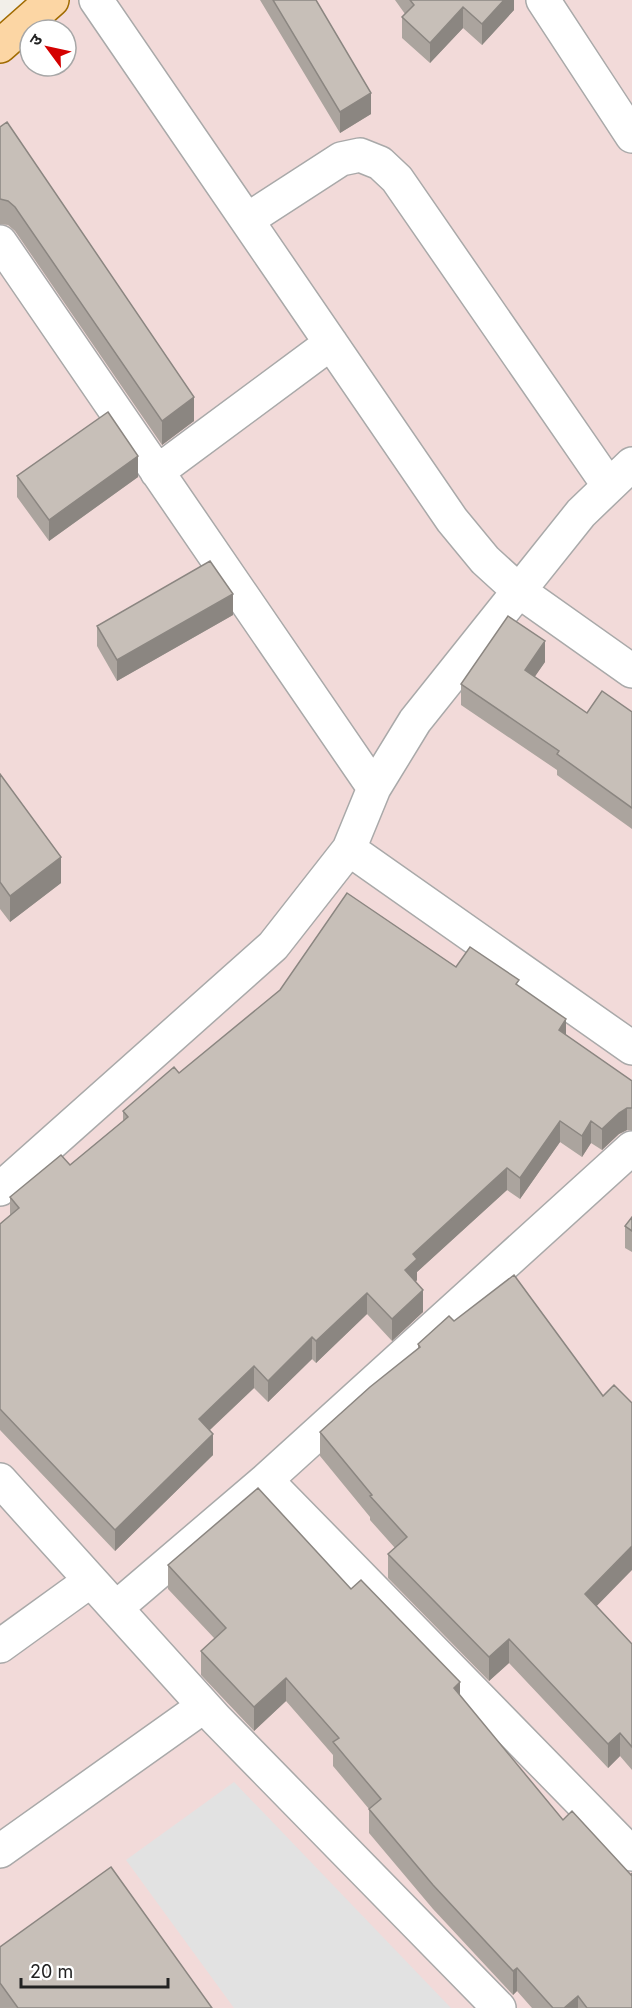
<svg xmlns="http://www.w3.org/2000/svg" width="632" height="2008" viewBox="0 0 632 2008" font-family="Inter,'Noto Sans Devanagari',sans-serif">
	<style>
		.commercial { fill: #f2dad9; fill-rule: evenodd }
		.parking { fill: #e2e2e2 }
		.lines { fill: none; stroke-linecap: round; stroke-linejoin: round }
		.street-casing { stroke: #a9a9a9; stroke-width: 36 }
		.primary-casing { stroke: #a06b00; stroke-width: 36 }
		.street { stroke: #fff; stroke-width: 33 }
		.primary { stroke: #fcd6a4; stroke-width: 33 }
		.wall { fill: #aba49e }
		.shaded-wall { fill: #8b8681 }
		.building { fill: #c7bfb8; stroke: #8b8681; stroke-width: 1.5 }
	</style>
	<rect width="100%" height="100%" fill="#f2efe9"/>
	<path class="commercial" d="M 65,0 L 632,0 L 632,2008 L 0,2008 L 0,51 ZM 30,30 L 66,30 L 66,66 L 30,66 Z"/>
	<path class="parking" d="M 234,1782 L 451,2008 L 234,2008 L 126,1860 Z"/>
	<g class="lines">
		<g class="street-casing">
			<path id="street" d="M 96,0 L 452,520 L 485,560 L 519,591 L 632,671
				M 543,0 L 632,136
				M 247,220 L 341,159 L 360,155 L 380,163 L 397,179 L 609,486
				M 0,242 L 374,788
				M 157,472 L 331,343
				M 349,849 L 632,1048
				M 0,1189 L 273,946 L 349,849 L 374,788 L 415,721 L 581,513 L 632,464
				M 0,1480 L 216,1719 L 499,2008
				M 266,1480 L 632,1854
				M 116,1608 L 266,1480 L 632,1148
				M 0,1646 L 90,1581
				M 0,1851 L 204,1706"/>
		</g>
		<g class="primary-casing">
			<path id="primary" d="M 0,46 L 52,0"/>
		</g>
		<use href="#street" class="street"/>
		<use href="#primary" class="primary"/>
	</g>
	<path class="wall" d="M 260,0 L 316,0 L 371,114 L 340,133 Z
		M 395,0 L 514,0 L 514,10 L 482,45 L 463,28 L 430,63 L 402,38 L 402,17 L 405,14 Z
		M 0,127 L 194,421 L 162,445 L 15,231 L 8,225 L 0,224 Z
		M 17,476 L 138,477 L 49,541 L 17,497 Z
		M 233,615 L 117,681 L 97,646 L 97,626 Z
		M 545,662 L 534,677 L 587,713 L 632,712 L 632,829 L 557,775 L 557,770 L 461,705 L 461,684 Z
		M 0,774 L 61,883 L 10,922 L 0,909 Z
		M 456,967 L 519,986 L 566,1035 L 632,1081 L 632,1130 L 627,1130 L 619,1134 L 602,1150 L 591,1143 L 582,1157 L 560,1142 L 520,1199 L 507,1190 L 417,1272 L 417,1280 L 416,1282 L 423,1312 L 392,1341 L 367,1314 L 316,1363 L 312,1359 L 268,1402 L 254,1388 L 210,1430 L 213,1455 L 115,1551 L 0,1430 L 0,1224 L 10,1215 L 10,1197 L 70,1165 L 123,1121 L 123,1111 L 179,1073 Z
		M 632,1217 L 632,1252 L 625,1248 L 625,1226 Z
		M 449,1316 L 597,1606 L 632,1644 L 632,1770 L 620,1756 L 608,1768 L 509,1663 L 489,1681 L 388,1578 L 388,1554 L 395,1548 L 370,1520 L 370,1517 L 320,1456 L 320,1432 L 418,1349 L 418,1344 Z
		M 168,1565 L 351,1589 L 460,1696 L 563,1820 L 631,1875 L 632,2008 L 532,2008 L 517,1991 L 513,1995 L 433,1909 L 369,1833 L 369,1809 L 333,1766 L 333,1755 L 286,1701 L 254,1731 L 201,1675 L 201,1651 L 215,1639 L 168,1589 Z
		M 0,1947 L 212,2008 L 0,2008 Z"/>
	<path class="shaded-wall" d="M 504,0 L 514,0 L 514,10 L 482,45 L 482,24 Z
		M 463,7 L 463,28 L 430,63 L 430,43 Z
		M 371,93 L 371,114 L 340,133 L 340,112 Z
		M 194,397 L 194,421 L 162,445 L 162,421 Z
		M 138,456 L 138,477 L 49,541 L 49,520 Z
		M 233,594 L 233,615 L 117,681 L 117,660 Z
		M 545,641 L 545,662 L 525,691 L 525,670 Z
		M 61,857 L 61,883 L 10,922 L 10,896 Z
		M 566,1019 L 566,1041 L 559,1030 Z
		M 627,1108 L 627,1130 L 619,1134 L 602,1150 L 602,1129 L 619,1113 Z
		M 560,1121 L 560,1142 L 520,1199 L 520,1178 Z
		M 591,1121 L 591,1143 L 582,1157 L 582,1136 Z
		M 507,1168 L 507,1190 L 417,1272 L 417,1280 L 405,1292 L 405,1270 L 413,1254 Z
		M 423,1290 L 423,1312 L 392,1341 L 392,1319 Z
		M 367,1293 L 367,1314 L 316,1363 L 316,1341 Z
		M 312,1337 L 312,1359 L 268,1402 L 268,1381 Z
		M 254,1366 L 254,1388 L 199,1440 L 199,1419 Z
		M 213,1434 L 213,1455 L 115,1551 L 115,1530 Z
		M 632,1546 L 632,1570 L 585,1618 L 585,1594 Z
		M 509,1639 L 509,1663 L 489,1681 L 489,1657 Z
		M 286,1678 L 286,1701 L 254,1731 L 254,1707 Z
		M 460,1682 L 460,1706 L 454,1688 Z
		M 620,1733 L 620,1756 L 608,1768 L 608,1744 Z
		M 517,1968 L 517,1991 L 513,1995 L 513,1971 Z
		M 578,1996 L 578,2008 L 564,2008 Z"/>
	<path class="building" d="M 273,0 L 316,0 L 371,93 L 340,112 Z
		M 410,0 L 504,0 L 482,24 L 463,7 L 430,43 L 402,17 L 414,5 Z
		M 7,122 L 194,397 L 162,421 L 15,207 L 8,201 L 0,199 L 0,127 Z
		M 108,412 L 138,456 L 49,520 L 17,476 Z
		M 210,561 L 233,594 L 117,660 L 97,626 Z
		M 508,616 L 545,641 L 525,670 L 587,713 L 602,691 L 632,712 L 632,808 L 557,754 L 559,751 L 461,684 Z
		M 0,774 L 61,857 L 10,896 L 0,882 Z
		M 347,893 L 456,967 L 470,947 L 519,980 L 516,984 L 566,1019 L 559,1030 L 632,1081 L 632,1108 L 627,1108 L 619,1113 L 602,1129 L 591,1121 L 582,1136 L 560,1121 L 520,1178 L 507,1168 L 413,1254 L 417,1259 L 405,1270 L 423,1290 L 392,1319 L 367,1293 L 316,1341 L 312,1337 L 268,1381 L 254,1366 L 199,1419 L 213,1434 L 115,1530 L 0,1409 L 0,1224 L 19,1208 L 10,1197 L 61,1155 L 70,1165 L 128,1117 L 123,1111 L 174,1067 L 179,1073 L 280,990 Z
		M 632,1217 L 632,1231 L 625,1226 Z
		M 514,1275 L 603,1396 L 614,1385 L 632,1403 L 632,1546 L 585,1594 L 632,1644 L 632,1747 L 620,1733 L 608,1744 L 509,1639 L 489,1657 L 388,1554 L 407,1537 L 370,1496 L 372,1495 L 320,1432 L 370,1387 L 420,1347 L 418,1344 L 449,1316 L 454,1321 Z
		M 258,1488 L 351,1589 L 361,1580 L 460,1682 L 454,1688 L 563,1820 L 572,1811 L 631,1875 L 632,1873 L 632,2008 L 587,2008 L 578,1996 L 564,2008 L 553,2008 L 517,1968 L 513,1971 L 433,1885 L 369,1809 L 381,1799 L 333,1742 L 339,1738 L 286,1678 L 254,1707 L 201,1651 L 226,1628 L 168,1565 Z
		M 111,1867 L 212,2008 L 18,2008 L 0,1983 L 0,1947 Z"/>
	<g transform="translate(48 48) rotate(303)"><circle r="28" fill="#ffffff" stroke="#a7a7a7" stroke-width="1.5"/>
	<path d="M0-4.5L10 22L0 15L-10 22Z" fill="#d40000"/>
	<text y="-9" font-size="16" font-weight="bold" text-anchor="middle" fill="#222222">उ</text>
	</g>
	<path d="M21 1978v9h147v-9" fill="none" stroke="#222222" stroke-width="3"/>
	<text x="30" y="1978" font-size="18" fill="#222222" stroke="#ffffff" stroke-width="4.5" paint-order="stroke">20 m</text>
</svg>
